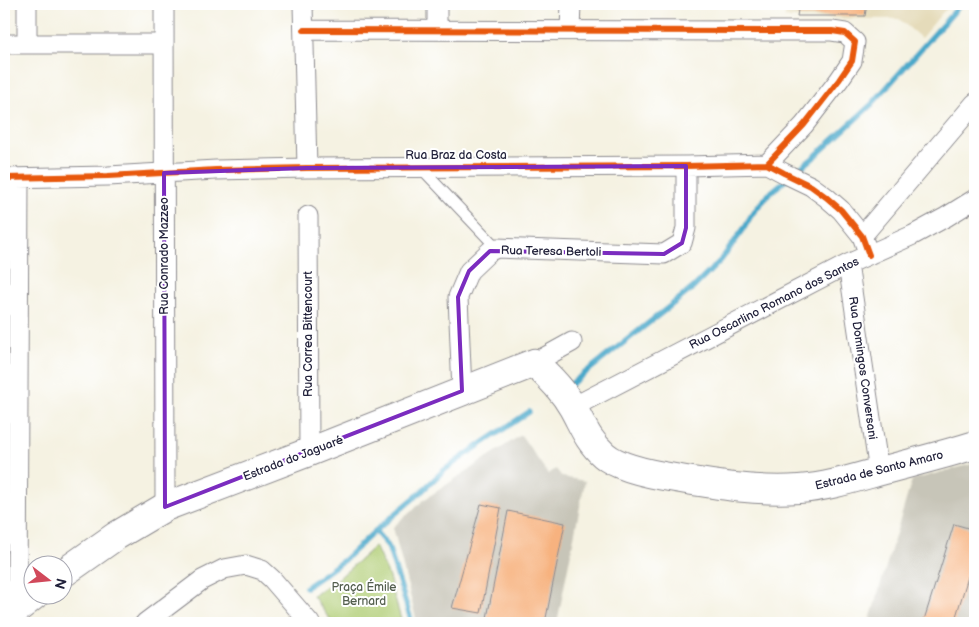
<svg xmlns="http://www.w3.org/2000/svg" width="979" height="627" viewBox="0 0 979 627" font-family="'Balsamiq Sans',sans-serif">
	<style>
		.built { fill: #e5dbba }
		.industrial { fill: #c7c5b8 }
		.green { fill: #afcc72; stroke: #687756 }
		.lines { fill: none; stroke-linecap: round; stroke-linejoin: round }
		.stream { stroke: #4ca9ca; stroke-width: 5.5 }
		.building { fill: #f7b27f }
		.lane-casing { stroke: #8c8a8e; stroke-width: 12 }
		.street-casing { stroke: #8c8a8e; stroke-width: 21 }
		.secondary-casing { stroke: #8c8a8e; stroke-width: 30 }
		.lane { stroke: #fff; stroke-width: 10 }
		.street { stroke: #fff; stroke-width: 19 }
		.secondary { stroke: #fff; stroke-width: 28 }
		.cycleway-casing { stroke: #fff; stroke-width: 9 }
		.cycleway { stroke: #e8590c; stroke-width: 6 }
		.marked { fill: none; stroke: #7b2cbf; stroke-width: 4; stroke-linejoin: round }
		.labels { text-anchor: middle; stroke-width: 4; stroke-linejoin: round; paint-order: stroke }
		.street-label { font-size: 12px; fill: #22223b; stroke: #fff }
		.park-label { font-size: 12px; fill: #535e4e; stroke: #fff }
	</style>
	<rect width="100%" height="100%" fill="#fff"/>
	<filter id="ink" filterUnits="userSpaceOnUse"><feTurbulence type="fractalNoise" baseFrequency=".02" numOctaves="2"/><feDisplacementMap in="SourceGraphic" scale="10" xChannelSelector="R" yChannelSelector="G"/><feConvolveMatrix kernelMatrix="1 2 1 2 8 2 1 2 1" color-interpolation-filters="sRGB"/></filter>
	<filter id="wash" filterUnits="userSpaceOnUse"><feTurbulence type="fractalNoise" baseFrequency=".0096" numOctaves="4" result="noise"/><feDisplacementMap in="SourceGraphic" scale="20" xChannelSelector="R" yChannelSelector="G"/><feGaussianBlur stdDeviation="1.12" result="paint"/><feColorMatrix in="noise" values="0 0 0 0 0 0 0 0 0 0 0 0 0 0 0 0 0 1.4 0 .05"/><feComposite in="paint" operator="in"/></filter>
	<g filter="url(#wash)">
		<rect width="100%" height="100%" fill="#f5f2e2"/>
		<path class="built" d="M 785,4 L 954,4 L 943,12 L 921,38 L 899,19 L 785,18 Z"/>
		<path class="industrial" d="M 521,435 L 548,474 L 556,469 L 562,477 L 585,481 L 557,623 L 417,623 L 393,527 L 425,499 Z
			M 975,463 L 975,623 L 869,623 L 912,480 Z"/>
		<path class="green" d="M 375,546 L 388,574 L 402,623 L 334,623 L 328,617 L 313,596 L 339,578 Z"/>
		<g class="lines">
			<path class="stream" d="M 794,173 L 812,159 L 871,105 L 961,4
				M 571,384 L 693,288 L 721,260 L 743,230 L 752,214 L 770,193 L 787,179
				M 375,531 L 388,546 L 412,623
				M 306,587 L 344,560 L 375,531 L 420,493 L 443,471 L 471,451 L 529,412"/>
		</g>
		<g id="blocks">
			<path class="building" d="M 799,4 L 867,4 L 865,16 L 797,16 Z
				M 481,504 L 501,508 L 481,613 L 452,608 Z
				M 508,511 L 565,523 L 545,623 L 486,623 Z
				M 954,524 L 975,530 L 975,554 L 954,623 L 923,623 Z
				M 278,619 L 280,623 L 261,623 L 261,622 Z"/>
		</g>
	</g>
	<g filter="url(#ink)">
		<use href="#blocks" fill-opacity="0" stroke="#8c8a8e" stroke-width="1"/>
		<g class="lines">
			<g class="lane-casing">
				<path id="lane" d="M 420,167 L 497,248"/>
			</g>
			<g class="street-casing">
				<path id="street" d="M 164,4 L 165,507
					M 303,4 L 307,168
					M 304,30 L 806,31 L 832,31 L 845,33 L 855,42 L 852,61 L 839,80 L 804,125 L 767,164
					M 437,30 L 437,4
					M 570,30 L 571,4
					M 4,44 L 164,44
					M 27,44 L 27,4
					M 4,178 L 108,176 L 216,170 L 307,168 L 686,166 L 767,164 L 784,173 L 811,186 L 826,197 L 841,210 L 862,236 L 869,255
					M 308,216 L 309,452
					M 862,236 L 975,103
					M 848,264 L 879,472
					M 534,363 L 572,342
					M 462,391 L 458,297 L 469,271 L 490,251 L 497,248 L 664,254 L 682,243 L 686,228 L 686,166
					M 573,407 L 848,264 L 913,235 L 946,217 L 975,199
					M 17,609 L 19,178
					M 145,623 L 202,580 L 224,569 L 246,565 L 262,570 L 272,579 L 310,623"/>
			</g>
			<g class="secondary-casing">
				<path id="secondary" d="M 62,574 L 116,536 L 165,507 L 309,452 L 534,363 C 549,376 563,390 573,408 C 583,426 588,441 604,455 C 619,468 656,475 675,478 C 716,485 758,492 799,489 C 826,487 852,479 877,472 C 910,463 943,455 975,445
					M 4,617 L 17,609 L 36,594"/>
			</g>
			<use href="#lane" class="lane"/>
			<use href="#street" class="street"/>
			<use href="#secondary" class="secondary"/>
			<g class="cycleway-casing">
				<path id="cycleway" d="M 304,30 L 806,31 L 832,31 L 845,33 L 855,42 L 852,61 L 839,80 L 804,125 L 767,164
					M 4,178 L 108,176 L 216,170 L 307,168 L 686,166 L 767,164 L 784,173 L 811,186 L 826,197 L 841,210 L 862,236 L 869,255"/>
			</g>
			<use href="#cycleway" class="cycleway"/>
		</g>
	</g>
	<path class="marked" d="M 686,166 L 686,228 L 682,243 L 664,254 L 490,251 L 469,271 L 458,297 L 462,391 L 165,507 L 164,173 L 307,168 Z"/>
	<g class="labels">
		<g class="street-label">
			<text x="456" y="159">Rua Braz da Costa</text>
			<text transform="translate(551 251) rotate(1)" y="4">Rua Teresa Bertoli</text>
			<text transform="translate(164 256) rotate(-90)" y="4">Rua Conrado Mazzeo</text>
			<text transform="translate(774 303) rotate(-27)" y="4">Rua Oscarlino Romano dos Santos</text>
			<text transform="translate(308 334) rotate(-90)" y="4">Rua Correa Bittencourt</text>
			<text transform="translate(863 368) rotate(82)" y="4">Rua Domingos Conversani</text>
			<text transform="translate(293 458) rotate(-21)" y="4">Estrada do Jaguaré</text>
			<text transform="translate(879 470) rotate(-14)" y="4">Estrada de Santo Amaro</text>
		</g>
		<g class="park-label">
			<text x="364" y="591">Praça Émile<tspan x="364" dy="14">Bernard</tspan></text>
		</g>
	</g>
	<rect width="979" height="627" fill="none" stroke="#fff" stroke-width="20"/>
	<g transform="translate(48 580) rotate(106)"><circle r="24" fill="#ffffff" stroke="#a7a7b1"/>
	<path d="M0-4L9 19L0 12L-9 19Z" fill="#d1495b"/>
	<text y="-8" font-size="14" font-weight="bold" text-anchor="middle" fill="#22223b">N</text>
	</g>
</svg>
